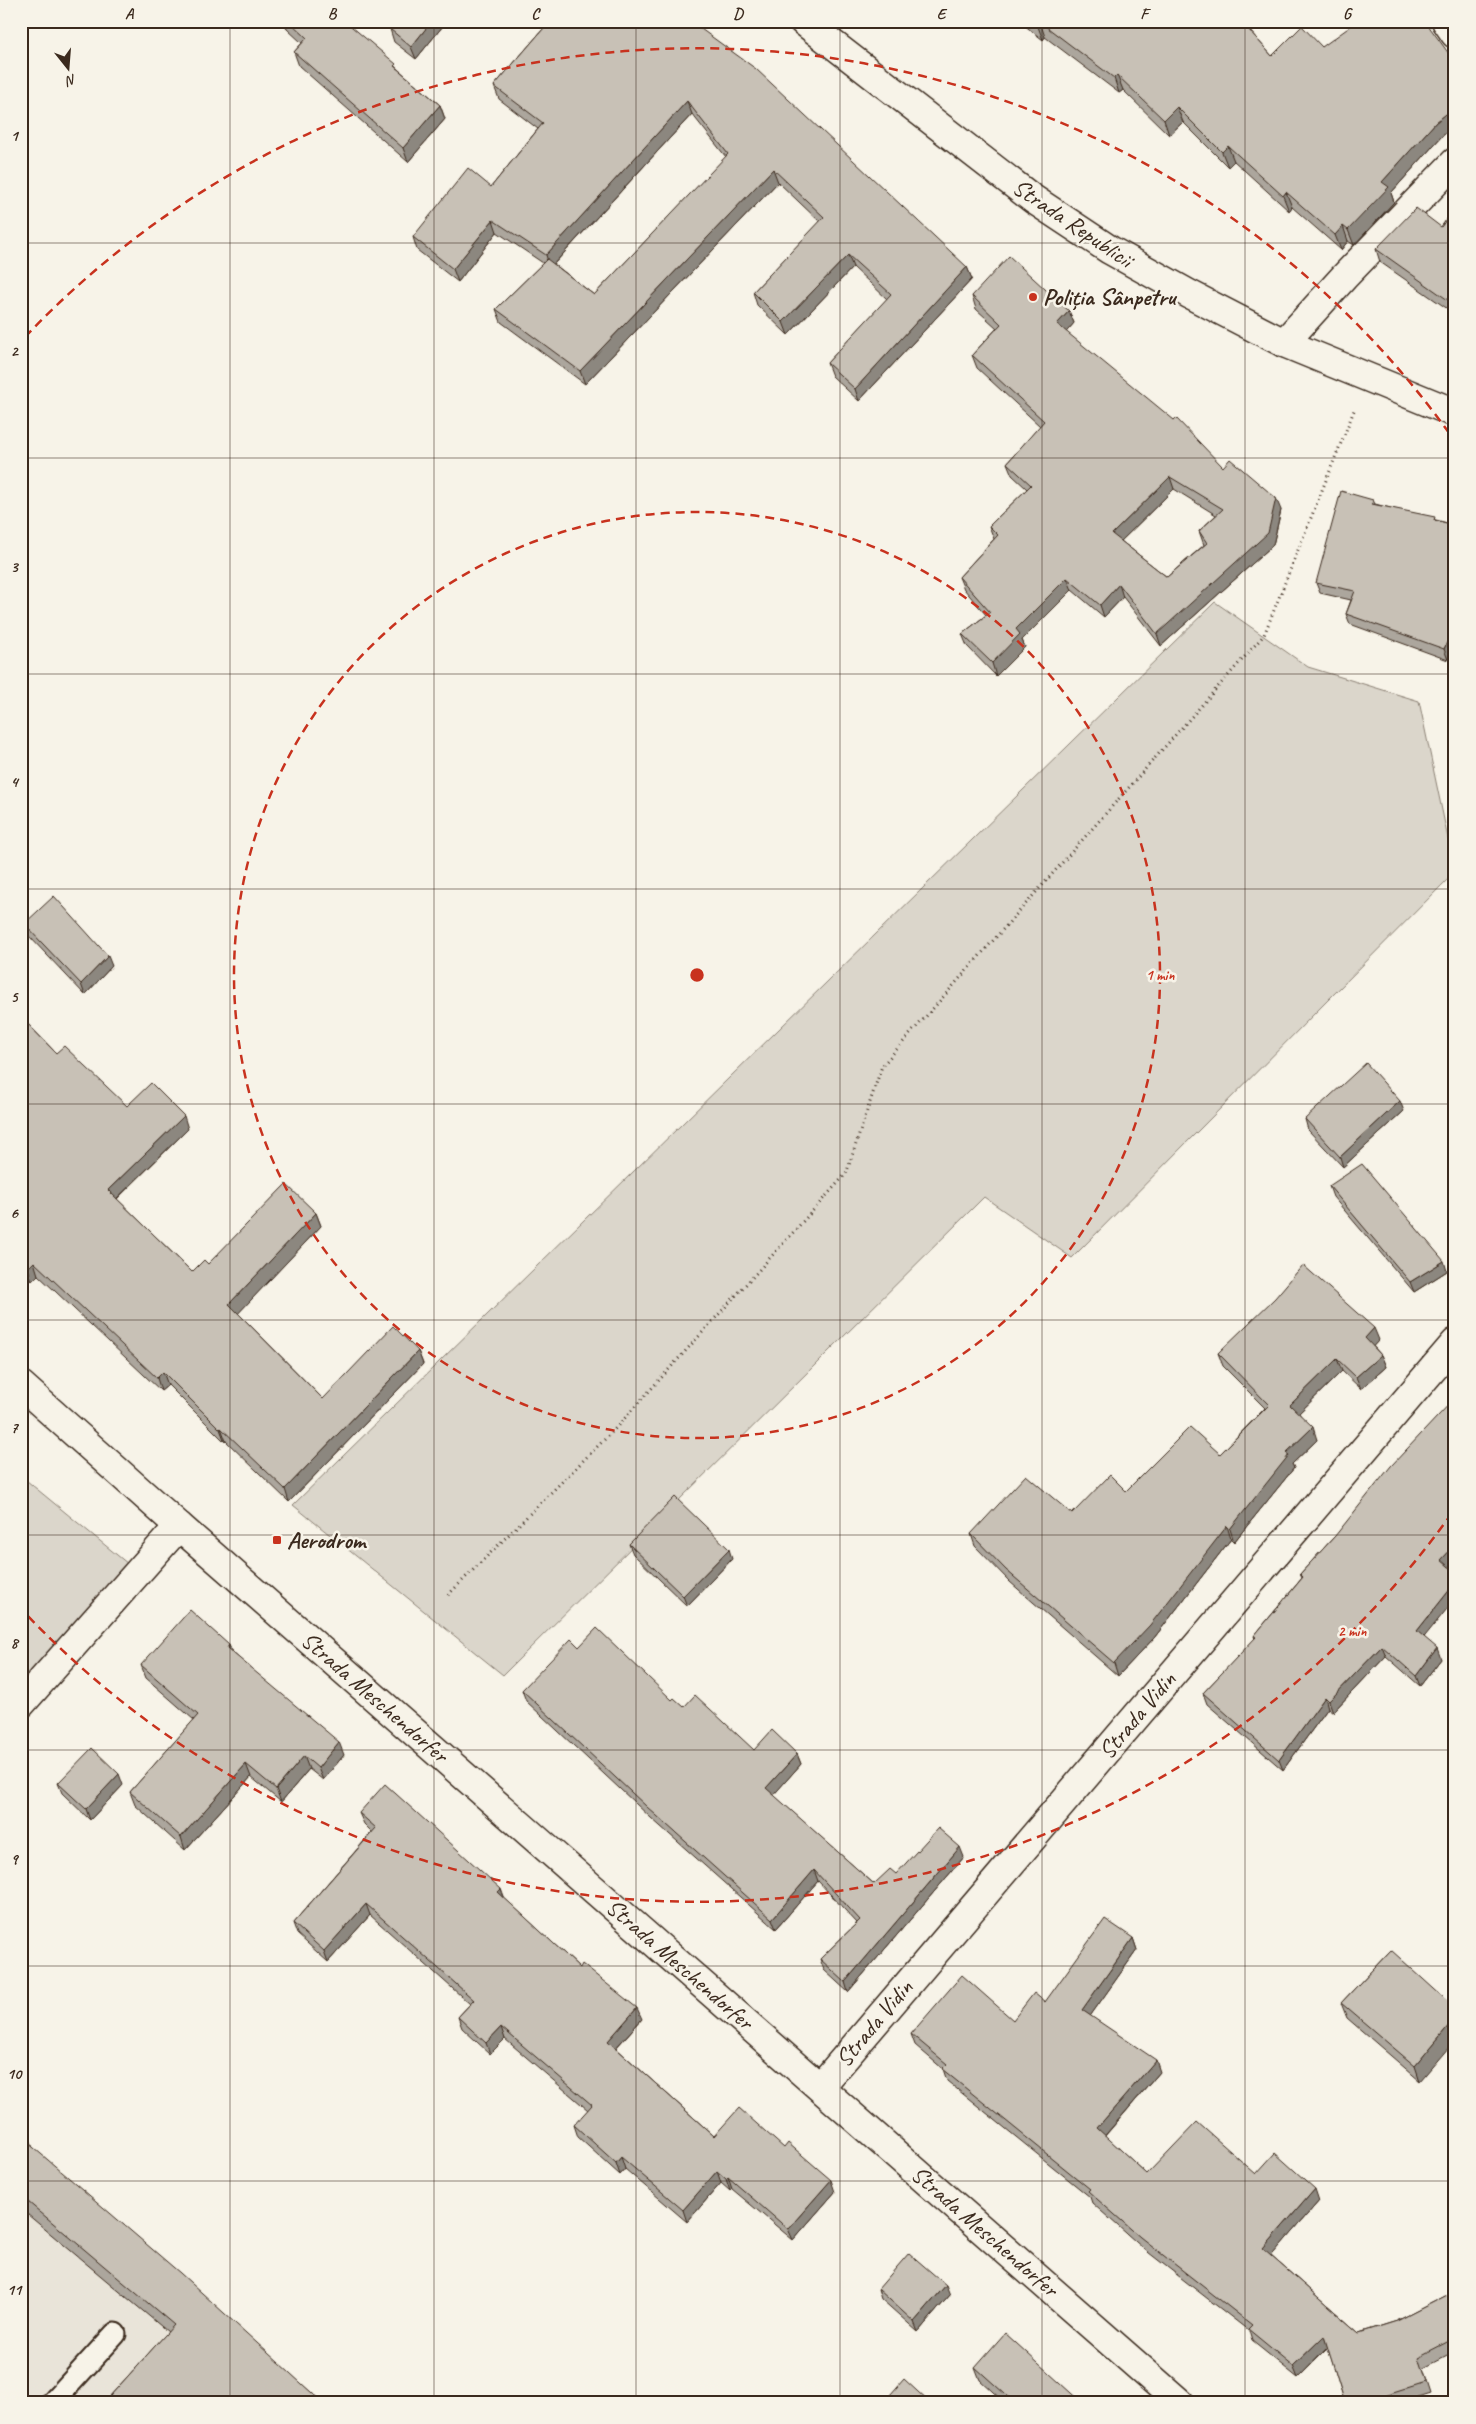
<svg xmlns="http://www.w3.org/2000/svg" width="1476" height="2424" viewBox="0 0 1476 2424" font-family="Caveat,sans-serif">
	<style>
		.built { fill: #e9e4d9 }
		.green { fill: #dbd6cb; stroke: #8b8074 }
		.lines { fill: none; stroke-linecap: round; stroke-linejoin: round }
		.lane-casing { stroke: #3b2a1e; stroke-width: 25 }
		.street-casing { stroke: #3b2a1e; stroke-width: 31 }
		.secondary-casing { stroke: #3b2a1e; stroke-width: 31 }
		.path { stroke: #3b2a1e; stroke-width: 3; stroke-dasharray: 1 4; stroke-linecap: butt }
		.lane { stroke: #f7f3e8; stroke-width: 21 }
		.street { stroke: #f7f3e8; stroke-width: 28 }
		.secondary { stroke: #f7f3e8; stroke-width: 28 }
		.wall { fill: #aca69d; stroke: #3b2a1e; fill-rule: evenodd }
		.shaded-wall { fill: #8c877f; stroke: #3b2a1e }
		.building { fill: #c8c1b6; stroke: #3b2a1e; fill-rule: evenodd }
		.grid { fill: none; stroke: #3b2a1e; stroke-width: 1; stroke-opacity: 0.55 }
		.ring { fill: none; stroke: #c8321e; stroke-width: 2.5; stroke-dasharray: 9 6 }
		.poi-dot { fill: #c8321e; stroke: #f7f3e8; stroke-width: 2 }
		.labels { text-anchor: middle; stroke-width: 5; stroke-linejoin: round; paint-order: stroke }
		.street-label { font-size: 24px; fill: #3b2a1e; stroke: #f7f3e8 }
		.poi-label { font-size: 24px; font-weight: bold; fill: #3b2a1e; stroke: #f7f3e8; text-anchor: start }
		.centre { fill: #c8321e; stroke: #f7f3e8; stroke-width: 2.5 }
		.ring-label { font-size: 15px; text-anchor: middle; font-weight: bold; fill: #c8321e; stroke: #f7f3e8; stroke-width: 5; stroke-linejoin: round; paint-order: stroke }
		.neatline { fill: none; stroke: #3b2a1e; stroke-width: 2 }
		.grid-label { font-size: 16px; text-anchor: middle; font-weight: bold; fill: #3b2a1e }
	</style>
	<rect width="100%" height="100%" fill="#f7f3e8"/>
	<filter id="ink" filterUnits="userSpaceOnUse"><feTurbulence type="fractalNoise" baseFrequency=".02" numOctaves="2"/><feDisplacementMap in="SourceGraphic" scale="10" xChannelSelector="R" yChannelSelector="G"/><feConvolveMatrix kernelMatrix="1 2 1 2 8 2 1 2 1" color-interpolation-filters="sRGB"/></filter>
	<g filter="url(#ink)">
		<path class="built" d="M 21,2141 L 320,2403 L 21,2403 Z"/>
		<path class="green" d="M 1215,602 L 1308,667 L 1419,701 L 1455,872 L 1072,1258 L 984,1197 L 503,1675 L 293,1505 Z
			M 21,1476 L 128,1564 L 21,1683 Z"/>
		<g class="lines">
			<g class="lane-casing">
				<path id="lane" d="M 52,2403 L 115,2334"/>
			</g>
			<g class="street-casing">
				<path id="street" d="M 1446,21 L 1455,34
					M 1284,343 L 1344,277 L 1455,162
					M 21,1385 L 179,1526
					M 820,2087 L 1455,1343"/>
			</g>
			<g class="secondary-casing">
				<path id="secondary" d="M 803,21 L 1033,199 L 1110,250 L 1189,294 L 1284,343 L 1455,413
					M 21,1704 L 179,1526 L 1180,2403"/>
			</g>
			<path class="path" d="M 448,1595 L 613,1431 L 846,1174 L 882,1066 L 1264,635 L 1355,408"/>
			<use href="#lane" class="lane"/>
			<use href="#street" class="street"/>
			<use href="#secondary" class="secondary"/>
		</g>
		<path class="wall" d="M 284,21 L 345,21 L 399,70 L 440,105 L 445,119 L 408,162 L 299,66 L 294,52 L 302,43 L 287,29 Z
			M 396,21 L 447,21 L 416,59 L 394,42 L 390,29 Z
			M 550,21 L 967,267 L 972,279 L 859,401 L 832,376 L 827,363 L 887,299 L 853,267 L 788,335 L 757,305 L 753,292 L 820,222 L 778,182 L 585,384 L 501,322 L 496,309 L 543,263 L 497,232 L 458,282 L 417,250 L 413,237 L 491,187 L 538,129 L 499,99 L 494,86 ZM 692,114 L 726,157 L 594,295 L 554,264 Z
			M 1019,21 L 1241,21 L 1272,56 L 1322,47 L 1455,62 L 1455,126 L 1441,137 L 1391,193 L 1394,202 L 1354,245 L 1348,241 L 1341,250 L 1292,207 L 1289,211 L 1234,161 L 1228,167 L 1183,122 L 1169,135 L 1123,90 L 1119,93 L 1045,37 L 1043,40 Z
			M 1455,208 L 1455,314 L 1380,262 L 1376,249 L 1441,227 Z
			M 972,296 L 1069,311 L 1074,323 L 1066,332 L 1223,467 L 1281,510 L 1273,545 L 1161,646 L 1123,597 L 1104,617 L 1072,590 L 1022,640 L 1025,647 L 996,676 L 967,646 L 962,634 L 986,615 L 964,589 L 959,577 L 994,539 L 989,526 L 1027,489 L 1012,475 L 1007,463 L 1040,426 L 977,368 L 972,355 L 997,328 L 976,309 ZM 1174,489 L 1216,515 L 1199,531 L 1204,545 L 1167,577 L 1121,541 Z
			M 1373,500 L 1375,504 L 1455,525 L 1455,654 L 1450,653 L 1448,660 L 1350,624 L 1346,614 L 1351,600 L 1320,593 L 1316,583 Z
			M 24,924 L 112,966 L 85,995 L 28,935 Z
			M 21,1017 L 56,1053 L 127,1106 L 188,1129 L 117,1199 L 192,1272 L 208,1264 L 316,1213 L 321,1226 L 238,1313 L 323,1399 L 418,1351 L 423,1364 L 289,1502 L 226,1441 L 225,1442 L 168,1385 L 161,1391 L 38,1275 L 32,1281 L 21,1269 Z
			M 1404,1111 L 1343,1167 L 1308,1130 L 1305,1119 Z
			M 1329,1186 L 1447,1271 L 1414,1292 L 1333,1197 Z
			M 1379,1340 L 1373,1346 L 1381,1355 L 1386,1367 L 1361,1389 L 1342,1371 L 1299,1413 L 1317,1440 L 1292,1464 L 1294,1468 L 1234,1542 L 1231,1539 L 1154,1638 L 1118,1676 L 1010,1582 L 975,1546 L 971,1534 L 1072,1514 L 1220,1454 L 1265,1408 L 1223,1366 L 1218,1353 Z
			M 1335,1536 L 1455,1560 L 1448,1567 L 1424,1637 L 1441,1659 L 1420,1686 L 1386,1656 L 1333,1712 L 1328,1708 L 1283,1770 L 1207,1704 L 1203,1693 L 1255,1639 L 1254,1636 L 1302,1578 L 1300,1574 Z
			M 629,1544 L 732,1559 L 687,1606 L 633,1554 Z
			M 579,1647 L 672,1700 L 754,1750 L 797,1754 L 801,1764 L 773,1795 L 874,1884 L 896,1874 L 964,1857 L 848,1992 L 824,1970 L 820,1959 L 857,1923 L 818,1881 L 776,1929 L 651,1818 L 526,1701 L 522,1690 Z
			M 232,1652 L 344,1755 L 323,1780 L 309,1769 L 281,1802 L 251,1777 L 185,1850 L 135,1805 L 130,1792 L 194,1720 L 146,1678 L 141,1665 Z
			M 58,1783 L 123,1785 L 90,1820 L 62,1793 Z
			M 359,1813 L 504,1898 L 580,1968 L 642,2019 L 616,2048 L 714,2136 L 835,2192 L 793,2240 L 732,2189 L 730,2191 L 721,2183 L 687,2222 L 625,2169 L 620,2175 L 578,2137 L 574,2125 L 588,2110 L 505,2039 L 490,2054 L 462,2028 L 458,2017 L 470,2004 L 370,1915 L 328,1962 L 297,1934 L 293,1923 L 372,1832 L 364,1824 Z
			M 1133,1938 L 1137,1950 L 1090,2016 L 1160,2072 L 1105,2136 L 1147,2174 L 1256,2174 L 1319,2201 L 1271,2256 L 1359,2333 L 1397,2321 L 1455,2291 L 1455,2352 L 1422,2369 L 1430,2394 L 1402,2403 L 1345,2403 L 1328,2348 L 1298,2378 L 1252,2341 L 1249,2331 L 1144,2249 L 1092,2203 L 1090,2197 L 947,2081 L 943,2069 L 915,2045 L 911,2034 L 1013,2020 L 1045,2002 Z
			M 1391,1950 L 1420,2081 L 1347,2018 L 1341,2003 Z
			M 21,2132 L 32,2147 L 323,2403 L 113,2403 L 110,2396 L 168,2332 L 21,2209 Z
			M 878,2289 L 950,2295 L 918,2332 L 881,2299 Z
			M 975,2367 L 1082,2403 L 1005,2403 L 980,2380 Z"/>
		<path class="shaded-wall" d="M 432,21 L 447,21 L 416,59 L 411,47 Z
			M 1040,22 L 1045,37 L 1043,40 L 1037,24 Z
			M 1117,75 L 1123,90 L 1119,93 L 1114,78 Z
			M 687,101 L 692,114 L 550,268 L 546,255 Z
			M 440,105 L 445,119 L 408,162 L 403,148 Z
			M 1177,107 L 1183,122 L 1169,135 L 1164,120 Z
			M 1455,107 L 1455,126 L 1441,137 L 1391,193 L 1394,202 L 1354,245 L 1348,230 L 1382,182 L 1436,122 Z
			M 1228,146 L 1234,161 L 1228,167 L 1222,152 Z
			M 773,169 L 778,182 L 585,384 L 580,371 Z
			M 1286,192 L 1292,207 L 1289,211 L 1283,196 Z
			M 493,220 L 497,232 L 458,282 L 453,269 Z
			M 1343,226 L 1348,241 L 1341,250 L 1335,235 Z
			M 848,255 L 853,267 L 788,335 L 783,322 Z
			M 967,267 L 972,279 L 859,401 L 855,389 Z
			M 1069,311 L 1074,323 L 1062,337 L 1057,324 Z
			M 1170,477 L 1174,489 L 1116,546 L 1112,534 Z
			M 1276,498 L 1281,510 L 1273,545 L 1161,646 L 1157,634 Z
			M 1067,578 L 1072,590 L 1022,640 L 1025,647 L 996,676 L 992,663 L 1016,629 Z
			M 1119,584 L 1123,597 L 1104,617 L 1100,605 Z
			M 1447,642 L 1450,653 L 1448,660 L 1444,649 Z
			M 108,956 L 112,966 L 85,995 L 81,984 Z
			M 1400,1101 L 1404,1111 L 1343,1167 L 1340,1157 Z
			M 184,1116 L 188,1129 L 112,1203 L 108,1190 Z
			M 316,1213 L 321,1226 L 234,1318 L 229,1304 Z
			M 1444,1261 L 1447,1271 L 1414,1292 L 1410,1282 Z
			M 34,1262 L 38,1275 L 32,1281 L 28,1268 Z
			M 1374,1328 L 1379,1340 L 1369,1351 L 1365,1338 Z
			M 418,1351 L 423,1364 L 289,1502 L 285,1489 Z
			M 1381,1355 L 1386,1367 L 1361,1389 L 1356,1377 Z
			M 1337,1359 L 1342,1371 L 1295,1417 L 1290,1405 Z
			M 163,1372 L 168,1385 L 161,1391 L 157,1378 Z
			M 1313,1427 L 1317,1440 L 1292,1464 L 1294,1468 L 1234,1542 L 1230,1529 L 1286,1453 Z
			M 221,1428 L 226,1441 L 225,1442 L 220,1429 Z
			M 1227,1526 L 1231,1539 L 1154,1638 L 1118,1676 L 1114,1663 Z
			M 1455,1545 L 1455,1560 L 1445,1571 L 1441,1560 Z
			M 729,1549 L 732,1559 L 687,1606 L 683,1596 Z
			M 1455,1583 L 1455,1599 L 1421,1641 L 1417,1631 Z
			M 229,1645 L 234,1657 L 227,1648 Z
			M 1382,1646 L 1386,1656 L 1333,1712 L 1329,1701 Z
			M 1437,1648 L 1441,1659 L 1420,1686 L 1416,1676 Z
			M 1325,1697 L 1328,1708 L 1283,1770 L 1279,1760 Z
			M 339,1742 L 344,1755 L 323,1780 L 318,1768 Z
			M 797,1754 L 801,1764 L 770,1799 L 766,1788 Z
			M 304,1756 L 309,1769 L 281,1802 L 276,1789 Z
			M 246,1764 L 251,1777 L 185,1850 L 181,1837 Z
			M 119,1774 L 123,1785 L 90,1820 L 86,1809 Z
			M 960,1847 L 964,1857 L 848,1992 L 845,1982 Z
			M 814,1870 L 818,1881 L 776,1929 L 772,1919 Z
			M 501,1889 L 505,1900 L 498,1892 Z
			M 366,1904 L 370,1915 L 328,1962 L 324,1951 Z
			M 1133,1938 L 1137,1950 L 1086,2022 L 1082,2010 Z
			M 637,2008 L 642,2019 L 612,2052 L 608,2041 Z
			M 1455,2018 L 1455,2040 L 1420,2081 L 1415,2066 Z
			M 501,2027 L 505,2039 L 490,2054 L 486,2043 Z
			M 1156,2060 L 1160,2072 L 1101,2140 L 1097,2128 Z
			M 30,2139 L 36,2157 L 27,2142 Z
			M 621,2157 L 625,2169 L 620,2175 L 616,2163 Z
			M 717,2171 L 721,2183 L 687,2222 L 683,2210 Z
			M 728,2177 L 732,2189 L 730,2191 L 726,2179 Z
			M 831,2180 L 835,2192 L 793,2240 L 788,2229 Z
			M 1315,2189 L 1319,2201 L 1267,2261 L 1263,2249 Z
			M 946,2285 L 950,2295 L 918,2332 L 914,2322 Z
			M 1324,2336 L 1328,2347 L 1298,2378 L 1293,2366 Z"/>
		<path class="building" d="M 289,21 L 345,21 L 396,64 L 394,66 L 440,105 L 403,148 L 294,52 L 307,38 Z
			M 396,21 L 432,21 L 411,47 L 390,29 Z
			M 550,21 L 690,21 L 756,69 L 967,267 L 855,389 L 827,363 L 891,294 L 848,255 L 783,322 L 753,292 L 824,217 L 773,169 L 580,371 L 496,309 L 547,259 L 594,295 L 728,154 L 687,101 L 546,255 L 493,220 L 453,269 L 413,237 L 468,168 L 491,187 L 543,123 L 494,86 Z
			M 1033,21 L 1241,21 L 1272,56 L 1302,26 L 1322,47 L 1358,21 L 1425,21 L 1455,62 L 1455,107 L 1436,122 L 1382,182 L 1389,187 L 1348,230 L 1343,226 L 1335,235 L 1286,192 L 1283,196 L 1228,146 L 1222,152 L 1177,107 L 1164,120 L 1117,75 L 1114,78 L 1040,22 L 1037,24 Z
			M 1416,208 L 1441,227 L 1455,208 L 1455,305 L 1376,249 Z
			M 1009,256 L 1069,311 L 1057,324 L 1174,420 L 1176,418 L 1223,467 L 1230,459 L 1276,498 L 1268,533 L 1157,634 L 1119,584 L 1100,605 L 1067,578 L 1016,629 L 1020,634 L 992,663 L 962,634 L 990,612 L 959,577 L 998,535 L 989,526 L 1031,485 L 1007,463 L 1044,421 L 972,355 L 1001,324 L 972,296 ZM 1170,477 L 1223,509 L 1199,531 L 1207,543 L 1167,577 L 1112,534 Z
			M 1341,491 L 1373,500 L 1372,504 L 1435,517 L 1434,520 L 1455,525 L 1455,645 L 1447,642 L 1444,649 L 1346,614 L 1355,591 L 1316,583 Z
			M 54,896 L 108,956 L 81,984 L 24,924 Z
			M 21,1017 L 56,1053 L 64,1046 L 127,1106 L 151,1083 L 184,1116 L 108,1190 L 192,1272 L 204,1260 L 208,1264 L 286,1184 L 316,1213 L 229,1304 L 323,1399 L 393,1326 L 418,1351 L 285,1489 L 221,1428 L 220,1429 L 163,1372 L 157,1378 L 34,1262 L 28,1268 L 21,1261 Z
			M 1366,1063 L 1400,1101 L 1340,1157 L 1305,1119 Z
			M 1362,1164 L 1444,1261 L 1410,1282 L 1329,1186 Z
			M 1303,1265 L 1374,1328 L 1365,1338 L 1381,1355 L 1356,1377 L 1337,1359 L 1290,1405 L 1313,1427 L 1286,1453 L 1289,1455 L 1230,1529 L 1227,1526 L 1150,1625 L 1114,1663 L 1006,1570 L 971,1534 L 1026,1475 L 1072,1514 L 1110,1475 L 1126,1491 L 1190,1427 L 1220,1454 L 1269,1405 L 1218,1353 L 1275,1298 Z
			M 1454,1399 L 1455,1400 L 1455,1545 L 1441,1560 L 1455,1572 L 1455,1583 L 1417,1631 L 1437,1648 L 1416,1676 L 1382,1646 L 1329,1701 L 1325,1697 L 1279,1760 L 1203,1693 L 1256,1637 L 1254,1636 L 1303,1577 L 1300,1574 L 1335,1536 L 1391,1466 Z
			M 675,1497 L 729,1549 L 683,1596 L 629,1544 Z
			M 190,1610 L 229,1645 L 227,1648 L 339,1742 L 318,1768 L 304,1756 L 276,1789 L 246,1764 L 181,1837 L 130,1792 L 198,1715 L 141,1665 Z
			M 597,1628 L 672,1700 L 674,1698 L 684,1707 L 695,1695 L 754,1750 L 772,1730 L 797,1754 L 766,1788 L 874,1884 L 890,1869 L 896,1874 L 938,1828 L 960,1847 L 845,1982 L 820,1959 L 860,1920 L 814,1870 L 772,1919 L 647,1807 L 522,1690 L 571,1639 L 579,1647 Z
			M 92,1748 L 119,1774 L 86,1809 L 58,1783 Z
			M 385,1784 L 501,1889 L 498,1892 L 580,1968 L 582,1964 L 637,2008 L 608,2041 L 714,2136 L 739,2108 L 784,2148 L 788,2143 L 831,2180 L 788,2229 L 728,2177 L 726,2179 L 717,2171 L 683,2210 L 621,2157 L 616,2163 L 574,2125 L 592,2105 L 501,2027 L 486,2043 L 458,2017 L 474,2000 L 366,1904 L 324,1951 L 293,1923 L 376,1828 L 359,1813 Z
			M 1105,1919 L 1133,1938 L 1082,2010 L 1156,2060 L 1097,2128 L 1147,2174 L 1197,2122 L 1256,2174 L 1275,2153 L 1315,2189 L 1263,2249 L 1359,2333 L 1397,2321 L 1455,2291 L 1455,2338 L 1418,2357 L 1426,2382 L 1359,2403 L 1345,2403 L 1324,2336 L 1293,2366 L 1248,2329 L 1252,2325 L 1140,2237 L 1088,2191 L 1090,2189 L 942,2069 L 947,2064 L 911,2034 L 962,1975 L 1013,2020 L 1034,1993 L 1045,2002 Z
			M 1391,1950 L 1455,2008 L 1455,2018 L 1415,2066 L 1341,2003 Z
			M 21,2132 L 30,2139 L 27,2142 L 180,2273 L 323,2403 L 119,2403 L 110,2396 L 174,2325 L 21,2196 Z
			M 909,2253 L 946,2285 L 914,2322 L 878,2289 Z
			M 1005,2333 L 1082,2403 L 1015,2403 L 975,2367 Z
			M 904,2379 L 930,2403 L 883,2403 Z"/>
	</g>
	<path class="grid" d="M 230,21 L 230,2403M 434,21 L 434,2403M 636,21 L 636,2403M 840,21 L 840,2403M 1042,21 L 1042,2403M 1245,21 L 1245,2403M 21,243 L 1455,243M 21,458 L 1455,458M 21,674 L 1455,674M 21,889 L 1455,889M 21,1104 L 1455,1104M 21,1320 L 1455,1320M 21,1535 L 1455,1535M 21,1750 L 1455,1750M 21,1966 L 1455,1966M 21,2181 L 1455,2181"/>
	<g class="ring">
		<circle cx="697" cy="975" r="463"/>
		<path d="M1452 1513A927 927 0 0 1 25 1613M25 337A927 927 0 0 1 1452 437"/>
	</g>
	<g class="poi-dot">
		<circle cx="1033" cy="297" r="5"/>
		<rect x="272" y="1535" width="10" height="10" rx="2.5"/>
	</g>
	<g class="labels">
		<g class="street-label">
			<text transform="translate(1073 223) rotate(34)" y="8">Strada Republicii</text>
			<text transform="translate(375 1697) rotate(41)" y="8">Strada Meschendorfer</text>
			<text transform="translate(1137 1715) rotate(-50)" y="8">Strada Vidin</text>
			<text transform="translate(680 1964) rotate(41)" y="8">Strada Meschendorfer</text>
			<text transform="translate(874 2023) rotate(-50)" y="8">Strada Vidin</text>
			<text transform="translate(985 2231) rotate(41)" y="8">Strada Meschendorfer</text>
		</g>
		<g class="poi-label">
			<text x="1043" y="305">Poliția Sânpetru</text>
			<text x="287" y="1548">Aerodrom</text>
		</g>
	</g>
	<circle cx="697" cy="975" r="8" class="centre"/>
	<g class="ring-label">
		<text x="1160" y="980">1 min</text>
		<text x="1352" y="1636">2 min</text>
	</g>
	<rect width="1476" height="2424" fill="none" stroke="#f7f3e8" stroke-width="55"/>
	<g transform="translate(68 68) rotate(163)" stroke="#f7f3e8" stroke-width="4" paint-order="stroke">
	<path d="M0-4L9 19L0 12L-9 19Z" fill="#3b2a1e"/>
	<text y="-8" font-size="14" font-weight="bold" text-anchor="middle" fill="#3b2a1e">N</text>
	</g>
	<rect x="28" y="28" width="1420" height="2368" class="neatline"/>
	<g class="grid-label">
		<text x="129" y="19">A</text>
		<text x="332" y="19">B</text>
		<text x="535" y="19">C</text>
		<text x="738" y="19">D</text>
		<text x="941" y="19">E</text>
		<text x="1144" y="19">F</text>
		<text x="1347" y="19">G</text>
		<text x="14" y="141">1</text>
		<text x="14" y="356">2</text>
		<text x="14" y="572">3</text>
		<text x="14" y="787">4</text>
		<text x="14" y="1002">5</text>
		<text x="14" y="1218">6</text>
		<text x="14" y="1433">7</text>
		<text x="14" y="1648">8</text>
		<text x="14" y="1864">9</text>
		<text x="14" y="2079">10</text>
		<text x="14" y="2295">11</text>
	</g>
</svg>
